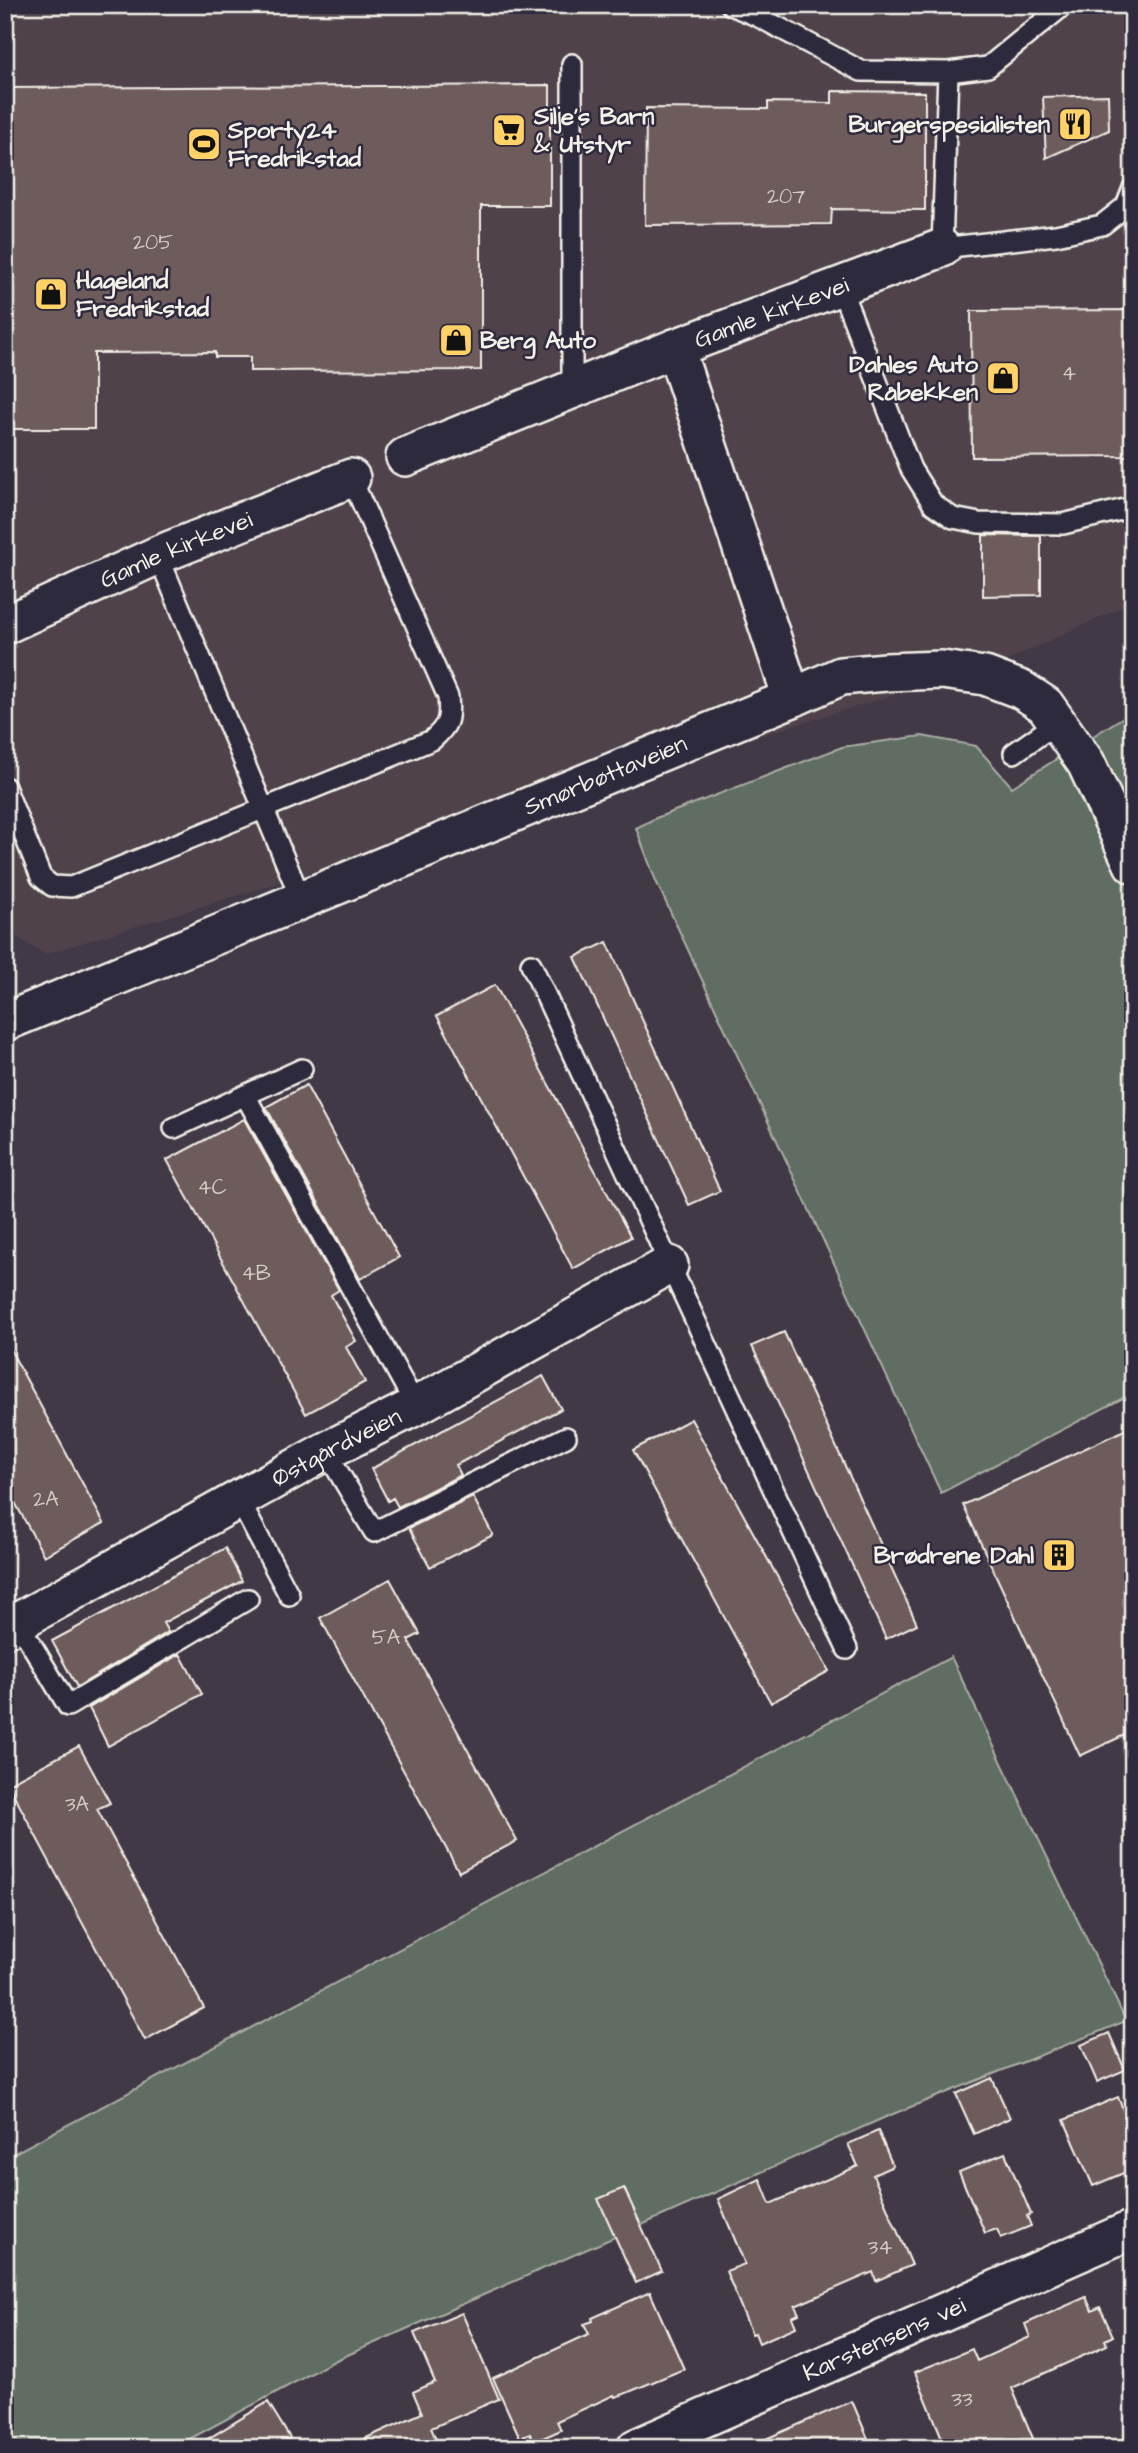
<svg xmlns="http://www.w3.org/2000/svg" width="1138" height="2453" viewBox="0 0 1138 2453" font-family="'Architects Daughter',sans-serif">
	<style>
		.built { fill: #4f434c }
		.green { fill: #606d62; stroke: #aaafa5; stroke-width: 2 }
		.building { fill: #6e5b5b; stroke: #f4f1e8; stroke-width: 2 }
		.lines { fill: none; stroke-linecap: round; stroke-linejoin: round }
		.service-casing { stroke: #f4f1e8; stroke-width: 24 }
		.minor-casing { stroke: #f4f1e8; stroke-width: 42 }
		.service { stroke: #2f2a3d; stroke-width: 19 }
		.minor { stroke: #2f2a3d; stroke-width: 37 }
		.labels { text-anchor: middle; stroke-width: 5; stroke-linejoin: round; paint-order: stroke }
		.number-label { font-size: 21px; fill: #d2ccc5 }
		.poi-label { font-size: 24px; font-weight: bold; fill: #f4f1e8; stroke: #2f2a3d; text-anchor: start }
		.street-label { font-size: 24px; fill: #f4f1e8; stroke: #2f2a3d }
	</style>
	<rect width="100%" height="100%" fill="#423946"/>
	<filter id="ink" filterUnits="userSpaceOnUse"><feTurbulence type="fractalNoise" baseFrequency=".0143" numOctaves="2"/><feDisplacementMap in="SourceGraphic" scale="14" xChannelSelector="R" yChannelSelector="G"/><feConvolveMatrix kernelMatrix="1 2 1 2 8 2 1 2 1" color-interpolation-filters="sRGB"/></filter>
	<g filter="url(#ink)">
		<path class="built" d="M 5,5 L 1133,5 L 1133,602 L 1008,660 L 45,954 L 5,930 Z"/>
		<path class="green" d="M 1133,711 L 1133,1393 L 941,1493 L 656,881 L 636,828 L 656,818 L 842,747 L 922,736 L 976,746 L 1012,787 Z
			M 951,1657 L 1126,2021 L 888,2116 L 334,2361 L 173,2448 L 5,2448 L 5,2158 Z"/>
		<path class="building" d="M 550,85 L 550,206 L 481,206 L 481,370 L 250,371 L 250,357 L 215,357 L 215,352 L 94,353 L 94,429 L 5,429 L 5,88 Z
			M 832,91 L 925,92 L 925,210 L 832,209 L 831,224 L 645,225 L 646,108 L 768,109 L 768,102 L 832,103 Z
			M 1108,95 L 1109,130 L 1046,158 L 1043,97 Z
			M 1133,310 L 1133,456 L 972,457 L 971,311 Z
			M 983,535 L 1041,536 L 1041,595 L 983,596 Z
			M 607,942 L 720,1191 L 689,1205 L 575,957 Z
			M 495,985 L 631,1237 L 573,1269 L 437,1016 Z
			M 306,1085 L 399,1257 L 360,1279 L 266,1107 Z
			M 244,1119 L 339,1290 L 331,1295 L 356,1341 L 346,1347 L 365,1382 L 306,1414 L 167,1160 Z
			M 784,1332 L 917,1624 L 886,1639 L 752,1346 Z
			M 5,1340 L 104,1523 L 44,1556 L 5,1484 Z
			M 543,1376 L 561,1409 L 456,1465 L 461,1475 L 398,1507 L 393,1498 L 388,1501 L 371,1469 Z
			M 691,1419 L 829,1671 L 771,1703 L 633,1450 Z
			M 1133,1426 L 1133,1731 L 1080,1756 L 963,1505 Z
			M 473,1497 L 493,1535 L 430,1567 L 409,1528 Z
			M 225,1548 L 242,1581 L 163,1623 L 168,1632 L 77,1687 L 52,1641 Z
			M 390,1579 L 420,1634 L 408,1640 L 517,1841 L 459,1872 L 320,1618 Z
			M 180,1654 L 202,1694 L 108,1746 L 89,1708 Z
			M 79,1746 L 110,1803 L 97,1809 L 204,2008 L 145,2040 L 8,1784 Z
			M 1109,2033 L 1125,2070 L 1097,2082 L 1081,2045 Z
			M 992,2078 L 1010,2118 L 974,2134 L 956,2094 Z
			M 1118,2097 L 1133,2135 L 1133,2169 L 1093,2186 L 1064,2120 Z
			M 878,2131 L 893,2166 L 873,2175 L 912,2265 L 876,2281 L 873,2272 L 795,2306 L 799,2314 L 792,2317 L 796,2327 L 759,2343 L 755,2333 L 752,2334 L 726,2271 L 745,2264 L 718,2199 L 760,2179 L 770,2204 L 858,2166 L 848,2144 Z
			M 1005,2153 L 1031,2214 L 1027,2216 L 1031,2226 L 1001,2238 L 997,2229 L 985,2233 L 959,2172 Z
			M 624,2188 L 662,2271 L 636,2283 L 598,2199 Z
			M 650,2292 L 684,2369 L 624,2394 L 615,2397 L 614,2395 L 557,2421 L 561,2430 L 534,2442 L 530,2434 L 520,2438 L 493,2378 L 589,2334 L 584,2324 L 593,2321 L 592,2318 Z
			M 1086,2297 L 1092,2311 L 1100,2307 L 1113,2336 L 1105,2340 L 1107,2345 L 1012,2388 L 1037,2448 L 946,2448 L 915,2372 L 972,2349 L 977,2361 L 1030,2337 L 1025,2324 Z
			M 462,2313 L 499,2399 L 431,2428 L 440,2448 L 344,2448 L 422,2413 L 413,2392 L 435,2382 L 414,2333 Z
			M 852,2401 L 872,2448 L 745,2448 Z
			M 268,2402 L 290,2438 L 274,2448 L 193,2448 Z"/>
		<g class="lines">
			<g class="service-casing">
				<path id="service" d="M 731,5 L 759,17 L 861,71 L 948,72 L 988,67 L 1064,5
					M 948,72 L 942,248 L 1056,235 L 1102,225 L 1126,206 L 1133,188
					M 840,286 L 911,469 L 933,504 L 953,518 L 979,523 L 1063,524 L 1133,507
					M 572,390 L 572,64
					M 158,555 L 301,899
					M 1014,753 L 1058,722
					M 5,787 L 41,877 L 52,886 L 71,887 L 432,740 C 449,725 450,719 448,697 L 351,478
					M 531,964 L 847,1649
					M 245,1095 L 416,1406
					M 174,1128 L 302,1069
					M 326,1451 L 374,1532 L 566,1437
					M 239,1500 L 289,1595
					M 18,1622 L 68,1706 L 248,1599"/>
			</g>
			<g class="minor-casing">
				<g id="minor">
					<path d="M 675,348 L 792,698"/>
					<path id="s1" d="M 405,457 L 675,348 L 942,248"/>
					<path id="s2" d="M 5,625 L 158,555 L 351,478"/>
					<path id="s3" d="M 5,1022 L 792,698 L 841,676 L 886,672 L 942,670 L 985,676 L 1022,690 L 1045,705 L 1086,763 L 1133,864"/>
					<path id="s4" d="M 5,1629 L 326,1451 L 416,1406 L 669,1265"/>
					<path id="s5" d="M 636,2448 L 1133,2229"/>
				</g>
			</g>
			<use href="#service" class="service"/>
			<use href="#minor" class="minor"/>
		</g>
	</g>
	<defs>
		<g id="restaurant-square" transform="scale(1.75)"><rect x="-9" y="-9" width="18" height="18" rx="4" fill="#ffd166" stroke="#2f2a3d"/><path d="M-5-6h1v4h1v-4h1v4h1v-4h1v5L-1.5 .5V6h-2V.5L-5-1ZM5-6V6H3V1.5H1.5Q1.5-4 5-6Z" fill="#111"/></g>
		<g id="supermarket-square" transform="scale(1.75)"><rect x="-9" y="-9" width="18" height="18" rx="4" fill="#ffd166" stroke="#2f2a3d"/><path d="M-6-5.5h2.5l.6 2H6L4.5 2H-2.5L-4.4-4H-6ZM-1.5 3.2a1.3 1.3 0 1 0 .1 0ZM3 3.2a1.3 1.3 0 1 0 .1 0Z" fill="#111"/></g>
		<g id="stadium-square" transform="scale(1.75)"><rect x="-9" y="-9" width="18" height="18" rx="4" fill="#ffd166" stroke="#2f2a3d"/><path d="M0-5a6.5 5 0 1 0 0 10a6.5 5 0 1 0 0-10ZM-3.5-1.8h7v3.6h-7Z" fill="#111"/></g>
		<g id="shop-square" transform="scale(1.75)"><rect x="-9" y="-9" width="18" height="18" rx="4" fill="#ffd166" stroke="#2f2a3d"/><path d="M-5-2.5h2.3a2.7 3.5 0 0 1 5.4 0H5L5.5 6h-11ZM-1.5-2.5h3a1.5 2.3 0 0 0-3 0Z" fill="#111"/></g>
		<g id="building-square" transform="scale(1.75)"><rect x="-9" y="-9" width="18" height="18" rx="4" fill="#ffd166" stroke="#2f2a3d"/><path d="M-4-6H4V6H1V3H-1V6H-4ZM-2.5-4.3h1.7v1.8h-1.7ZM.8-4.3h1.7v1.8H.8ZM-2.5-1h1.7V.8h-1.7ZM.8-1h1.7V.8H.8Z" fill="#111"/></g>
	</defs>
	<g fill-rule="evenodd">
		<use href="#restaurant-square" x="1075" y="124"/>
		<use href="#supermarket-square" x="509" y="130"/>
		<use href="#stadium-square" x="204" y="144"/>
		<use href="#shop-square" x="51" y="294"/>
		<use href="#shop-square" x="456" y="340"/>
		<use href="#shop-square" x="1003" y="378"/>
		<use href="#building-square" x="1059" y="1555"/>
	</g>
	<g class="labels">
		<g class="number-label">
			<text x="786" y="203">207</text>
			<text x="153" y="249">205</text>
			<text x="1069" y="380">4</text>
			<text x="212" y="1194">4C</text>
			<text x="256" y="1280">4B</text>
			<text x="46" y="1506">2A</text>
			<text x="386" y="1644">5A</text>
			<text x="77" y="1811">3A</text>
			<text x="880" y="2254">34</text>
			<text x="962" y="2406">33</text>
		</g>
		<g class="poi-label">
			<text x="534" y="124">Silje's Barn<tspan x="534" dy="28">&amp; Utstyr</tspan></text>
			<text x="1050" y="132" text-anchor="end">Burgerspesialisten</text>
			<text x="228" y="138">Sporty24<tspan x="228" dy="28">Fredrikstad</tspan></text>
			<text x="76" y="288">Hageland<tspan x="76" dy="28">Fredrikstad</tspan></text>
			<text x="480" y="348">Berg Auto</text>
			<text x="978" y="372" text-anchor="end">Dahles Auto<tspan x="978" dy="28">Råbekken</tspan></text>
			<text x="1034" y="1563" text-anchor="end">Brødrene Dahl</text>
		</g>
		<g class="street-label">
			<text dy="8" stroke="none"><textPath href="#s1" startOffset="394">Gamle kirkevei</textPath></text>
			<text dy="8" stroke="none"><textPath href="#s2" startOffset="187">Gamle kirkevei</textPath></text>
			<text dy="8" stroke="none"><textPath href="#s3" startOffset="649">Smørbøttaveien</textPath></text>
			<text dy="8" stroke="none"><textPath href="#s4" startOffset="378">Østgårdveien</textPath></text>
			<text dy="8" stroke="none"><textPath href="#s5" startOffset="271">Karstensens vei</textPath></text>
		</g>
	</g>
	<rect width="1138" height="2453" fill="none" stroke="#2f2a3d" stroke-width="28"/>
	<rect x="14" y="14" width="1110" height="2425" fill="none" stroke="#f4f1e8" stroke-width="2.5" filter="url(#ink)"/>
</svg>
